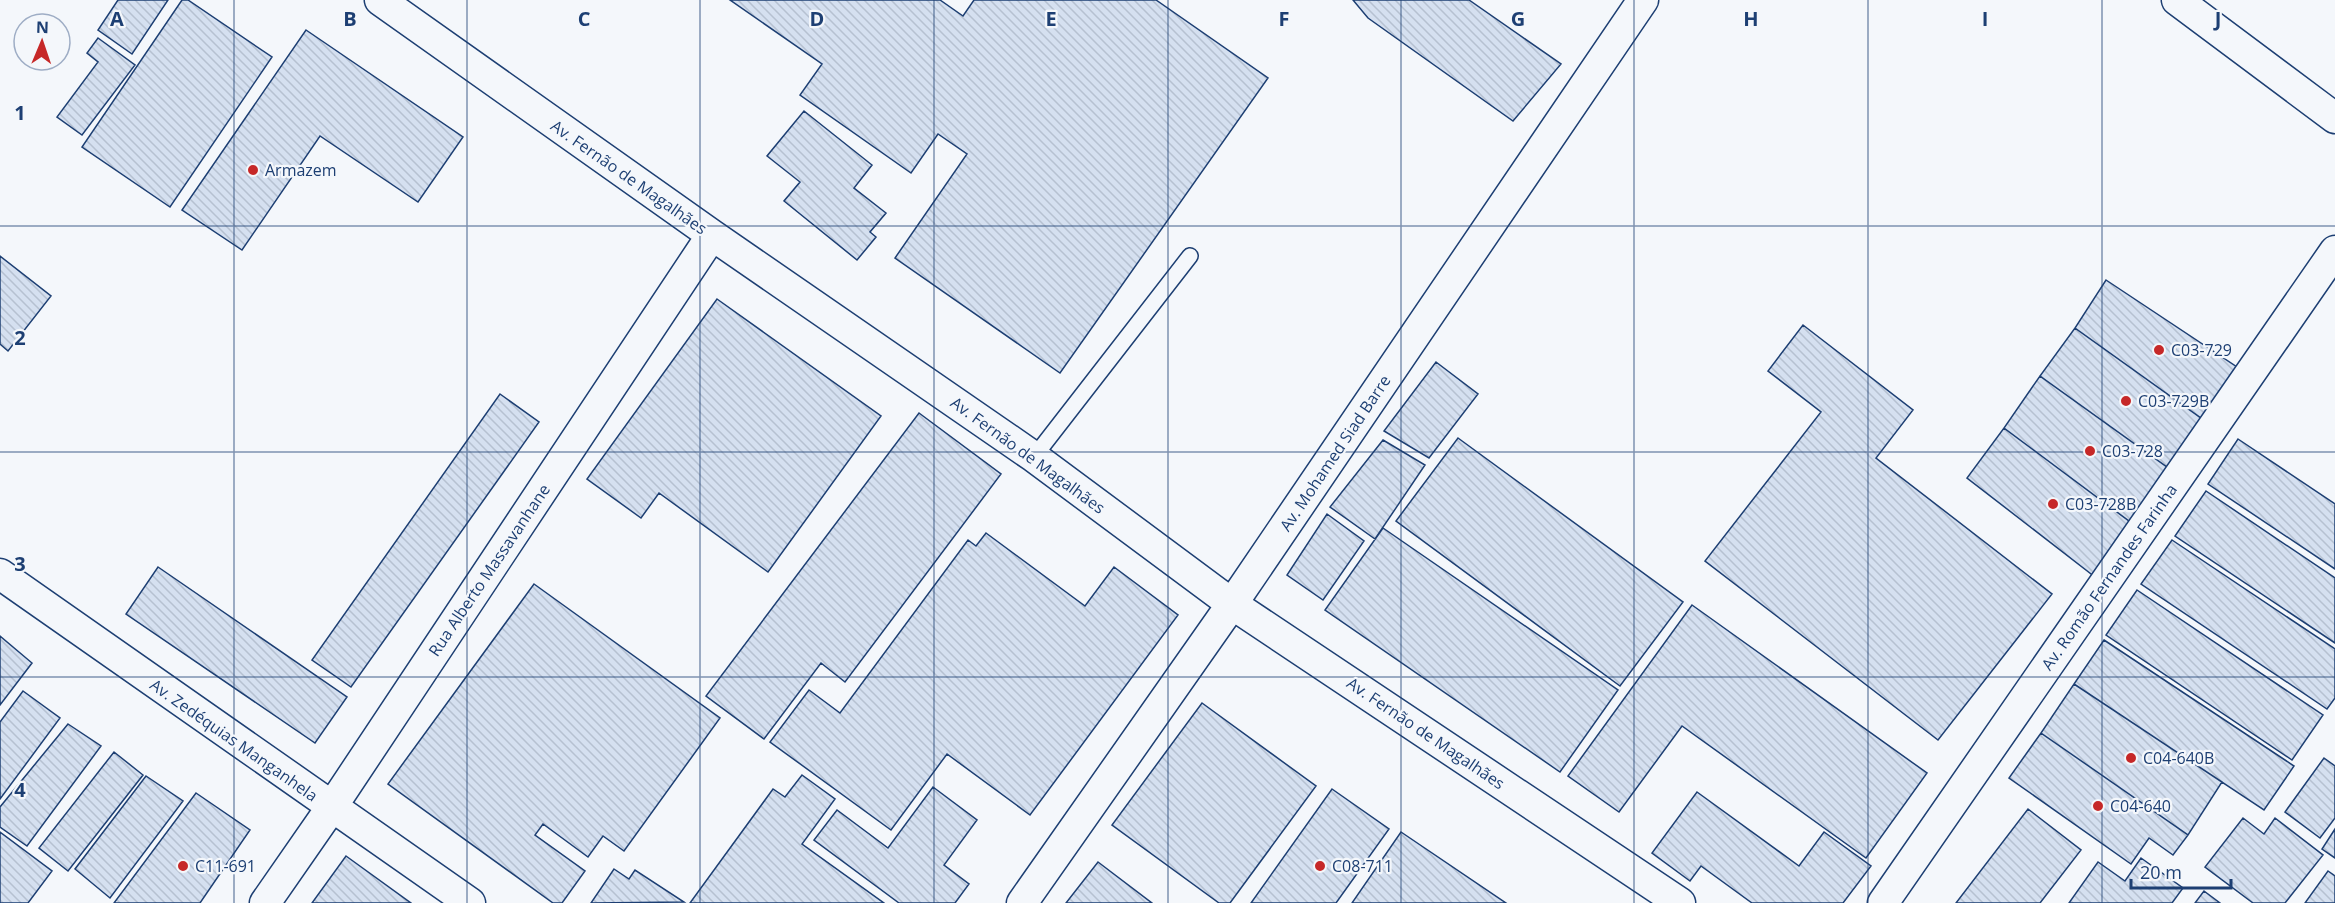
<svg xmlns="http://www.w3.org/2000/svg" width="2335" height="903" viewBox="0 0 2335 903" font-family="'Open Sans',sans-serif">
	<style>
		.building { fill: url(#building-back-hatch); stroke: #1d3f73; stroke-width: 1.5 }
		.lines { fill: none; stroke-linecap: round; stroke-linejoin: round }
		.service-casing { stroke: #1d3f73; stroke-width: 18 }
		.minor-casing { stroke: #1d3f73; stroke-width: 33 }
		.service { stroke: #f4f7fb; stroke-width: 15 }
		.minor { stroke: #f4f7fb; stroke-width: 30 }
		.grid { fill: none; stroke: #1d3f73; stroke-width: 1.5; stroke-opacity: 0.55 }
		.poi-dot { fill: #c62828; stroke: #f4f7fb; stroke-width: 2 }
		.labels { text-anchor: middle; stroke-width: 4.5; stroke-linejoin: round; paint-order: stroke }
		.poi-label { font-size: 16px; fill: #1d3f73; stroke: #f4f7fb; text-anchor: start }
		.street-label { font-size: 16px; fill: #1d3f73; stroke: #f4f7fb }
		.grid-label { font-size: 20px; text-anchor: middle; font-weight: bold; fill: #1d3f73; stroke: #f4f7fb; stroke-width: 4.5; stroke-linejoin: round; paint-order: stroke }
	</style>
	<defs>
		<pattern id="building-back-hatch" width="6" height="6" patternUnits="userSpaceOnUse" patternTransform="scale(1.5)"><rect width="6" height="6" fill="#d5e0f0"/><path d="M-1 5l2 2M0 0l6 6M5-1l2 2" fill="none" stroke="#b6c1d1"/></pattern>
	</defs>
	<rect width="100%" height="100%" fill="#f4f7fb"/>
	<path class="building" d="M 118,0 L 168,0 L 132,54 L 98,30 Z
		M 182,0 L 188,0 L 272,57 L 170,207 L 82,147 Z
		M 730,0 L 940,0 L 963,16 L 974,0 L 1156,0 L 1268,78 L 1060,373 L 895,258 L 967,154 L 938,134 L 911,173 L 800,95 L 822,64 Z
		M 1353,0 L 1469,0 L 1561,64 L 1513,121 L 1368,18 Z
		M 306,30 L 463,137 L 418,202 L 320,136 L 242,250 L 182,210 Z
		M 98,38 L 135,65 L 82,135 L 57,117 L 98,62 L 87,53 Z
		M 804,111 L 872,165 L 854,188 L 886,213 L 870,232 L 876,237 L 857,260 L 784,201 L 800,182 L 767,156 Z
		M 0,256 L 51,296 L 8,351 L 0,344 Z
		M 2106,280 L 2246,373 L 2212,426 L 2075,328 Z
		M 717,299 L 881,416 L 768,572 L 659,493 L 641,518 L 587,479 Z
		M 1803,325 L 1913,410 L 1876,458 L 2052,594 L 1938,740 L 1705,561 L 1821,412 L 1768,371 Z
		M 2075,328 L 2212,426 L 2178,475 L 2040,376 Z
		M 1436,362 L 1478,394 L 1429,458 L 1384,431 Z
		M 2040,376 L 2178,475 L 2141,530 L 2004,428 Z
		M 500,394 L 539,422 L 351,687 L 312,660 Z
		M 919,413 L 1001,474 L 845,682 L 821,663 L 764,739 L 706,696 Z
		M 2004,428 L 2141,530 L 2104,584 L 1967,478 Z
		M 1458,438 L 1683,602 L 1620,686 L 1396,521 Z
		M 2238,439 L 2335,504 L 2335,569 L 2208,484 Z
		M 1383,440 L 1425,465 L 1375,539 L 1330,507 Z
		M 2206,491 L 2335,578 L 2335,643 L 2175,536 Z
		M 1327,514 L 1364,541 L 1323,600 L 1287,575 Z
		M 1383,528 L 1618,690 L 1560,772 L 1325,610 Z
		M 986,533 L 1085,606 L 1114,567 L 1178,615 L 1030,815 L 947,754 L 891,830 L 770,742 L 809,690 L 840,713 L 968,540 L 976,546 Z
		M 2172,540 L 2335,649 L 2335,698 L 2327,709 L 2141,584 Z
		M 158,567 L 347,697 L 315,743 L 126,614 Z
		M 534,584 L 720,718 L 624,851 L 603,836 L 588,857 L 543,824 L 535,835 L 585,871 L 562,903 L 553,903 L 388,784 Z
		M 2137,590 L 2323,715 L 2292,760 L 2106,635 Z
		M 1692,605 L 1927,773 L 1866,858 L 1682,726 L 1619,812 L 1568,776 Z
		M 0,636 L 32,663 L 0,705 Z
		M 2104,640 L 2294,766 L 2264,810 L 2074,684 Z
		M 2074,684 L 2222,782 L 2188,835 L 2041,733 Z
		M 23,691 L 60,718 L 0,799 L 0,722 Z
		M 1202,703 L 1316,786 L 1230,903 L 1219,903 L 1112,825 Z
		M 68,724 L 101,746 L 27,846 L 0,827 L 0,807 Z
		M 2041,733 L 2188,835 L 2173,855 L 2149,838 L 2131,864 L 2009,778 Z
		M 114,752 L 143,775 L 68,871 L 39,848 Z
		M 2324,758 L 2335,766 L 2335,818 L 2320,838 L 2285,812 Z
		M 802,775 L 835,799 L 802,844 L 884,903 L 690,903 L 773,789 L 785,797 Z
		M 146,776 L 183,801 L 110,898 L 75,869 Z
		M 933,787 L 977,820 L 944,865 L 969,884 L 955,903 L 899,903 L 814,840 L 837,810 L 888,848 Z
		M 1332,789 L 1389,829 L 1336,903 L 1251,903 Z
		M 1697,792 L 1799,866 L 1824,832 L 1871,866 L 1843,903 L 1752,903 L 1701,866 L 1690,881 L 1652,853 Z
		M 196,793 L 250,830 L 200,903 L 114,903 Z
		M 2028,809 L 2081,850 L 2040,903 L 1956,903 Z
		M 2243,818 L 2264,834 L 2275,818 L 2323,855 L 2285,903 L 2253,903 L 2205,867 Z
		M 2335,829 L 2335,858 L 2322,849 Z
		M 0,832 L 52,871 L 28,903 L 0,903 Z
		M 1401,832 L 1506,903 L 1352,903 Z
		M 346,856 L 411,903 L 312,903 Z
		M 2141,858 L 2183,888 L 2172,903 L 2069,903 L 2098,862 L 2125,881 Z
		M 1098,862 L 1152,903 L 1066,903 Z
		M 614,869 L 629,879 L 635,870 L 684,902 L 591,903 Z
		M 2328,871 L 2335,876 L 2335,903 L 2305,903 Z
		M 2204,891 L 2220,903 L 2195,903 Z"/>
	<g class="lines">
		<g class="service-casing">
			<path id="service" d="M 1034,457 L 1190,256"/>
		</g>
		<g class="minor-casing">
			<path id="minor" d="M 380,0 L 712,235 L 1034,457 L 1232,604 L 1680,903
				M 2177,0 L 2335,118
				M 0,574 L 470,903
				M 265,903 L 331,808 L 712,235
				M 1022,903 L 1232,604 L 1643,0
				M 1883,903 L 2335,251"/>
		</g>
		<use href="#service" class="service"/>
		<use href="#minor" class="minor"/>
	</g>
	<path class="grid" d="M 234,0 L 234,903M 467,0 L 467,903M 700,0 L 700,903M 934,0 L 934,903M 1168,0 L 1168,903M 1401,0 L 1401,903M 1634,0 L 1634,903M 1868,0 L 1868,903M 2102,0 L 2102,903M 0,226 L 2335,226M 0,452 L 2335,452M 0,677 L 2335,677"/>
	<g class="poi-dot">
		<circle cx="253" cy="170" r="6"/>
		<circle cx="2159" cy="350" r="6"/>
		<circle cx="2126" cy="401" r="6"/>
		<circle cx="2090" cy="451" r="6"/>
		<circle cx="2053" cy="504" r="6"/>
		<circle cx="2131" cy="758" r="6"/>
		<circle cx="2098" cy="806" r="6"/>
		<circle cx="183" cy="866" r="6"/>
		<circle cx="1320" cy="866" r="6"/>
	</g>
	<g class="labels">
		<g class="poi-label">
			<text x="265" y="176">Armazem</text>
			<text x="2171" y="356">C03-729</text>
			<text x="2138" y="407">C03-729B</text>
			<text x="2102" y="457">C03-728</text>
			<text x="2065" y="510">C03-728B</text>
			<text x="2143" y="764">C04-640B</text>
			<text x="2110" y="812">C04-640</text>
			<text x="195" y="872">C11-691</text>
			<text x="1332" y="872">C08-711</text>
		</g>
		<g class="street-label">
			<text transform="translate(629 177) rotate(35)" y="6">Av. Fernão de Magalhães</text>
			<text transform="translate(1335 453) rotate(-56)" y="6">Av. Mohamed Siad Barre</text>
			<text transform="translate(1028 455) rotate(36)" y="6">Av. Fernão de Magalhães</text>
			<text transform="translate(489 570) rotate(-56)" y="6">Rua Alberto Massavanhane</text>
			<text transform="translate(2109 577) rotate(-55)" y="6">Av. Romão Fernandes Farinha</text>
			<text transform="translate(1426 733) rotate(34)" y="6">Av. Fernão de Magalhães</text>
			<text transform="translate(234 740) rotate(35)" y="6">Av. Zedéquias Manganhela</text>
		</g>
	</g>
	<g class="grid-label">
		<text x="117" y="26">A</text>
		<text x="350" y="26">B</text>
		<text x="584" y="26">C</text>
		<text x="817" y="26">D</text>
		<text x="1051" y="26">E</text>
		<text x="1284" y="26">F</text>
		<text x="1518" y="26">G</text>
		<text x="1751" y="26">H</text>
		<text x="1985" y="26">I</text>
		<text x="2218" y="26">J</text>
		<text x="20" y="120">1</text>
		<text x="20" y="345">2</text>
		<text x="20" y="571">3</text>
		<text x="20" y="797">4</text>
	</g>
	<g transform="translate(42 42) rotate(2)"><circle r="28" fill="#f4f7fb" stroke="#9eadc5" stroke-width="1.5"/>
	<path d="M0-4.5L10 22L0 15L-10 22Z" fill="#c62828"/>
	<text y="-9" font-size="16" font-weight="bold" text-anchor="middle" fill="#1d3f73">N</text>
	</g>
	<path d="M2131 879v9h100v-9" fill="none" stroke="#1d3f73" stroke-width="3"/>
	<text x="2140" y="879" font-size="18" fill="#1d3f73" stroke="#f4f7fb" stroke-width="4.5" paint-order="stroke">20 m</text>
</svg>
